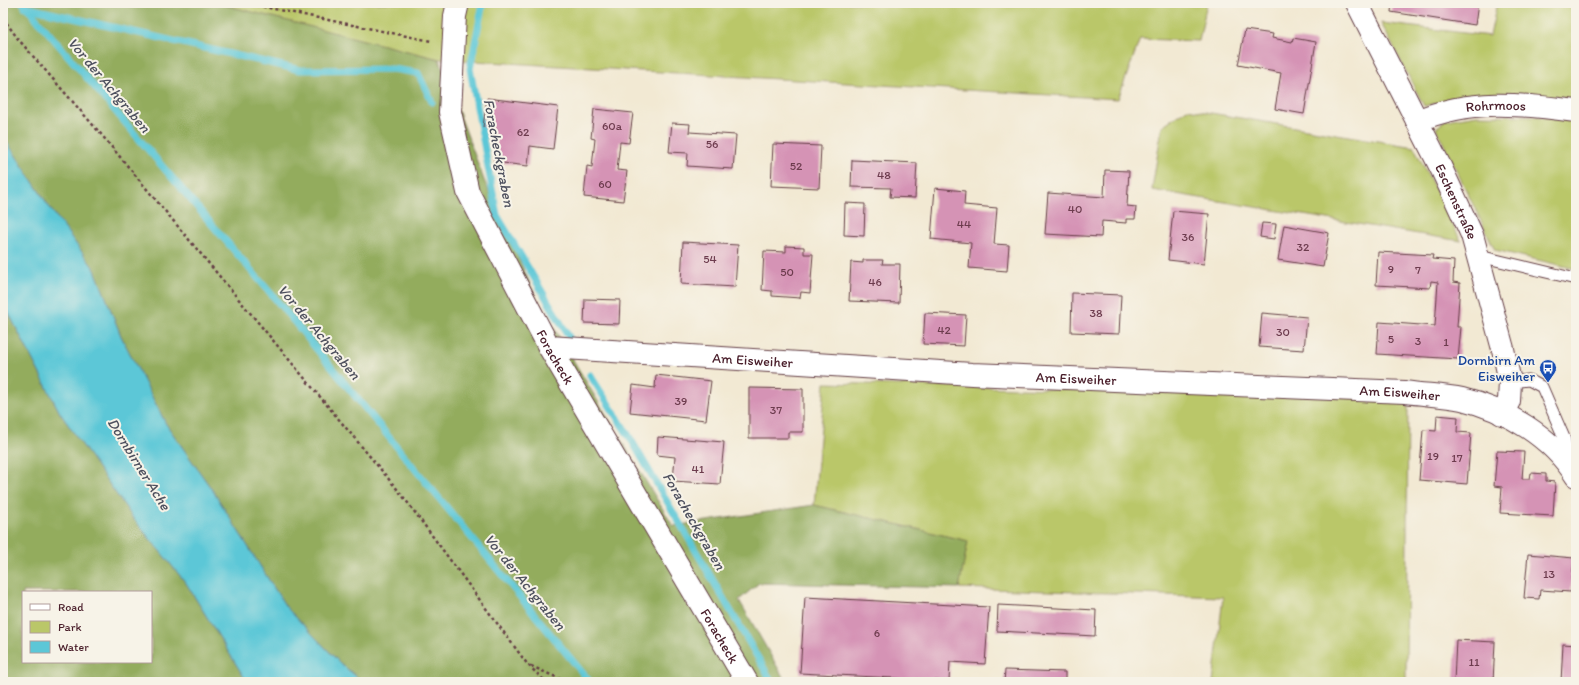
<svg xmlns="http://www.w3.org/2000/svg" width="1579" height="685" viewBox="0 0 1579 685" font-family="Itim,sans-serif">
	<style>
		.green { fill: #bac769; stroke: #82734a }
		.forest { fill: #93ac5d; stroke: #6e6644; fill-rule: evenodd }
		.water { fill: #5cc7d7; stroke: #537381 }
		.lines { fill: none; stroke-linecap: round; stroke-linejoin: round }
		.stream { stroke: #5cc7d7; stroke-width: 7 }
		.building { fill: #d593b5 }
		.service-casing { stroke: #633d44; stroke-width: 13 }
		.minor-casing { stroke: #633d44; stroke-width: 24 }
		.path { stroke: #633d44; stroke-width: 2.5; stroke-dasharray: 3 3; stroke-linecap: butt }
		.service { stroke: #fff; stroke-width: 11 }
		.minor { stroke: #fff; stroke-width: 22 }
		.labels { text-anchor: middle; stroke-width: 4; stroke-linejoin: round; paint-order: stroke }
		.number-label { font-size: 12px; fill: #6d3c4e }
		.street-label { font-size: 14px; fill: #4a1f2b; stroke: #f7f3e8 }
		.transit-label { font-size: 14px; fill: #164399; stroke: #f7f3e8; text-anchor: end }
		.water-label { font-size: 15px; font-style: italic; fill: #4f515f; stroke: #f7f3e8 }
	</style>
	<rect width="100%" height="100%" fill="#f7f3e8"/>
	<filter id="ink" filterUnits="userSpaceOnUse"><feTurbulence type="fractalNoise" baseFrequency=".025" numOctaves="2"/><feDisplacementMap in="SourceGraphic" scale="8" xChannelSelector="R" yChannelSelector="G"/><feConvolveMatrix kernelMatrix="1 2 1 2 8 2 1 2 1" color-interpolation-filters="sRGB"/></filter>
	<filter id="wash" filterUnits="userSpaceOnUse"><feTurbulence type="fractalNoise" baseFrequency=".012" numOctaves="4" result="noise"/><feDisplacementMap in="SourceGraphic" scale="16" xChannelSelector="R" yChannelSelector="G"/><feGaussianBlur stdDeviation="0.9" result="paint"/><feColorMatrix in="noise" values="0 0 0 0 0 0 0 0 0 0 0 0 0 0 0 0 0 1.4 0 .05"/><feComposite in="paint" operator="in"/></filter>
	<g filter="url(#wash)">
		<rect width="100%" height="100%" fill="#f2e9d3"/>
		<path class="green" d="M 216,3 L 1207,3 L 1199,41 L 1140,39 L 1118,99 L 439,59 Z
			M 1497,3 L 1576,3 L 1576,102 L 1450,100 L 1424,106 L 1381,23 L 1490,36 Z
			M 1187,109 L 1414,147 L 1461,241 L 1152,190 L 1162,126 Z
			M 1477,115 L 1535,116 L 1576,122 L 1576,269 L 1495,250 L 1436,128 L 1446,120 Z
			M 825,383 L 1408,398 L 1406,682 L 1213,682 L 1223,597 L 959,588 L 968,541 L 814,505 Z"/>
		<path class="forest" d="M 3,3 L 216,3 L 439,59 L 484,180 L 537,300 L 673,526 L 814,505 L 968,541 L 959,588 L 759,583 L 739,600 L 786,682 L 363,682 L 340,663 L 286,607 L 215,494 L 166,424 L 121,336 L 95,270 L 50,208 L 3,136 Z
			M 3,302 L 60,413 L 133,518 L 186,583 L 247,682 L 3,682 ZM 23,592 L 151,592 L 151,662 L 23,662 Z"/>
		<path class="water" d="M 3,136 L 50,208 L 95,270 L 121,336 L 166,424 L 215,494 L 286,607 L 340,663 L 363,682 L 247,682 L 186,583 L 133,518 L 60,413 L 3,302 Z"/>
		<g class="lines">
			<path class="stream" d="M 23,3 L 273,296 L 590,682
				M 483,3 L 470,69 L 497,215 L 569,337
				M 25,7 L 300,70 L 393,69 L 418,73 L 432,102
				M 590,375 L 629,436 L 772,682"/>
		</g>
		<g id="blocks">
			<path class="building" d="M 1392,3 L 1478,3 L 1475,25 L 1391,12 Z
				M 1245,30 L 1273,34 L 1272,38 L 1292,42 L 1293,38 L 1316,42 L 1304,114 L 1275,109 L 1281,73 L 1238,65 Z
				M 487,98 L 558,107 L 553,149 L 530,146 L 528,166 L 494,162 L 498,135 L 491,134 L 492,129 L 483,127 Z
				M 594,109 L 633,113 L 629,143 L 620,142 L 617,170 L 627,171 L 623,201 L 584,197 L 587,166 L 592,167 L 595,139 L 591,138 Z
				M 672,123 L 690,124 L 689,132 L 736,135 L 733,169 L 687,166 L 688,153 L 669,152 Z
				M 773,144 L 821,146 L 819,188 L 771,186 Z
				M 852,160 L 917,163 L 915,198 L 890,197 L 891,188 L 851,187 Z
				M 1105,170 L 1129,171 L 1127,206 L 1136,207 L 1135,219 L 1126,219 L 1126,223 L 1102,221 L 1101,237 L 1045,234 L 1048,193 L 1104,197 Z
				M 935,188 L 965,191 L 964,205 L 997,208 L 994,244 L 1009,245 L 1007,271 L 969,268 L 971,243 L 931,239 Z
				M 845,203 L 865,204 L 864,236 L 844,235 Z
				M 1173,211 L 1209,214 L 1204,264 L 1168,260 Z
				M 1262,223 L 1276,224 L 1274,239 L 1260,237 Z
				M 1284,225 L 1329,233 L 1323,267 L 1278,260 Z
				M 683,242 L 738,245 L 735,287 L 681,284 Z
				M 786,246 L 804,247 L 804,254 L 813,254 L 810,293 L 801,292 L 800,298 L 772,296 L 772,291 L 762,290 L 764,251 L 786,252 Z
				M 1378,252 L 1433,255 L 1432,259 L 1454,261 L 1453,282 L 1460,283 L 1457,327 L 1461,327 L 1458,359 L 1377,354 L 1379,322 L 1435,326 L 1438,282 L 1431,281 L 1430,288 L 1376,285 Z
				M 863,260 L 883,260 L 882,264 L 900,264 L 899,303 L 849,301 L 851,262 L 863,263 Z
				M 1072,293 L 1121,295 L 1119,334 L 1071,332 Z
				M 585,299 L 620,300 L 619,324 L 584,323 Z
				M 925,313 L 966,315 L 964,346 L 923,344 Z
				M 1262,313 L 1307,317 L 1304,350 L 1259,347 Z
				M 656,375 L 711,381 L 706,420 L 630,412 L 633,385 L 655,388 Z
				M 749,388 L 803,389 L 803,432 L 788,432 L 788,438 L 749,438 Z
				M 1437,415 L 1458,417 L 1457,432 L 1471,433 L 1467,484 L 1419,480 L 1423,430 L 1436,431 Z
				M 658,437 L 724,442 L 720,484 L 673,481 L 675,457 L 657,455 Z
				M 1497,451 L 1524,452 L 1522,479 L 1530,479 L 1531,473 L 1546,474 L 1546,481 L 1555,482 L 1553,516 L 1500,513 L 1502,487 L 1494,486 Z
				M 1528,554 L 1574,558 L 1571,592 L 1540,590 L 1539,599 L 1524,598 Z
				M 805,597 L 989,607 L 985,664 L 950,662 L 949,681 L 800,673 Z
				M 998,605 L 1096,610 L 1095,636 L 997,631 Z
				M 1456,640 L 1495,642 L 1493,682 L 1454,682 Z
				M 1563,644 L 1576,645 L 1576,682 L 1561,682 Z
				M 1005,670 L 1065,672 L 1065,682 L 1004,682 Z"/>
		</g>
	</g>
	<g filter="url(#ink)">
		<use href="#blocks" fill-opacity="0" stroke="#633d44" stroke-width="1"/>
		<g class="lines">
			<g class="service-casing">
				<path id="service" d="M 1479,256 L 1576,279
					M 1510,382 L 1529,380 L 1542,387 L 1565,440 L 1567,458"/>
			</g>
			<g class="minor-casing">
				<g id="minor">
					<path id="s1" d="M 458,3 L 455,16 L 450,112 L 468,192 L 549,347 L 747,682"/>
					<path id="s2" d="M 1357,3 L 1441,168 L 1472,235 L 1503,349 L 1510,382 L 1509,401 L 1502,414"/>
					<path id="s3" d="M 1417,121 C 1470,98 1521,104 1576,111"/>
					<path id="s4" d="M 549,347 L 972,374 L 1405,392 C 1424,395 1444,395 1462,399 C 1507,410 1552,437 1576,476"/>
				</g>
			</g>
			<path class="path" d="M 245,3 L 431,41
				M 3,18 L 18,39 L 100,133 L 402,495 L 528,665 L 546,682
				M 531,666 L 567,682"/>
			<use href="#service" class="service"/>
			<use href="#minor" class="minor"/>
		</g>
	</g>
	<defs>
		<g id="bus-pin" transform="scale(0.9)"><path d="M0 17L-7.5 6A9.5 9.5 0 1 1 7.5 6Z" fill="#1a4fb4" stroke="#f7f3e8"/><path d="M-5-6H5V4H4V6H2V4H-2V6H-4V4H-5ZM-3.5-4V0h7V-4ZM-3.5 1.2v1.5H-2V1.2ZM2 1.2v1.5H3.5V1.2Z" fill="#fff"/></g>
	</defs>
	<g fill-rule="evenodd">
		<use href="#bus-pin" x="1548" y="368"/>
	</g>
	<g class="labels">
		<g class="number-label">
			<text x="612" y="130">60a</text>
			<text x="523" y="136">62</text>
			<text x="712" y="148">56</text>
			<text x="796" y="170">52</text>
			<text x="884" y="179">48</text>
			<text x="605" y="188">60</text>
			<text x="1075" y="213">40</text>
			<text x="964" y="228">44</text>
			<text x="1188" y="241">36</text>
			<text x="1303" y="251">32</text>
			<text x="710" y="263">54</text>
			<text x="1391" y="273">9</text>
			<text x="1418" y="274">7</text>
			<text x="787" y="276">50</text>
			<text x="875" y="286">46</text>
			<text x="1096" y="317">38</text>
			<text x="944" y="334">42</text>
			<text x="1283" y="336">30</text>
			<text x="1391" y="343">5</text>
			<text x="1418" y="345">3</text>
			<text x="1446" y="346">1</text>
			<text x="681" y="405">39</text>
			<text x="776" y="414">37</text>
			<text x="1433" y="460">19</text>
			<text x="1457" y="462">17</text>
			<text x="698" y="473">41</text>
			<text x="1549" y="578">13</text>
			<text x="877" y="637">6</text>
			<text x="1474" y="666">11</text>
		</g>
		<g class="street-label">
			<text dy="5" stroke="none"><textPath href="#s3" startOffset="81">Rohrmoos</textPath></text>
			<text dy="5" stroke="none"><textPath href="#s2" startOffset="222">Eschenstraße</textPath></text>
			<text dy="5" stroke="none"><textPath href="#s1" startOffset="378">Foracheck</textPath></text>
			<text dy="5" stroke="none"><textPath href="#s4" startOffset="204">Am Eisweiher</textPath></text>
			<text dy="5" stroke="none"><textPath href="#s4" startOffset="528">Am Eisweiher</textPath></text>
			<text dy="5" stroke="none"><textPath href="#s4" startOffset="852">Am Eisweiher</textPath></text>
			<text dy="5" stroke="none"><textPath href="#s1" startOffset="702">Foracheck</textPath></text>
		</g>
		<g class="transit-label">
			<text x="1535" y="365">Dornbirn Am<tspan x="1535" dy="16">Eisweiher</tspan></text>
		</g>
		<g class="water-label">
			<text transform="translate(109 85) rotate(50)" y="5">Vor der Achgraben</text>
			<text transform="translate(499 153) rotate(79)" y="5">Foracheckgraben</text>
			<text transform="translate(319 332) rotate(50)" y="5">Vor der Achgraben</text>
			<text transform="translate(139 464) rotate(58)" y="5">Dornbirner Ache</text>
			<text transform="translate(694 521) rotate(60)" y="5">Foracheckgraben</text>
			<text transform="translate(525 582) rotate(51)" y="5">Vor der Achgraben</text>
		</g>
	</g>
	<rect width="1579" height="685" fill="none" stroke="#f7f3e8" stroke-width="16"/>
	<rect x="22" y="591" width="130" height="72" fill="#f7f3e8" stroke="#b29e9c"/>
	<rect x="30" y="604" width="20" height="6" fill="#ffffff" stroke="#b29e9c"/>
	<text x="58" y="611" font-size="12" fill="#4a1f2b">Road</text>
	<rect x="30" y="621" width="20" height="12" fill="#bac769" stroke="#b29e9c"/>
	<text x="58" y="631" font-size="12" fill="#4a1f2b">Park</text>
	<rect x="30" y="641" width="20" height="12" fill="#5cc7d7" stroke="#b29e9c"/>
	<text x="58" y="651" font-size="12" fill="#4a1f2b">Water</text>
</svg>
